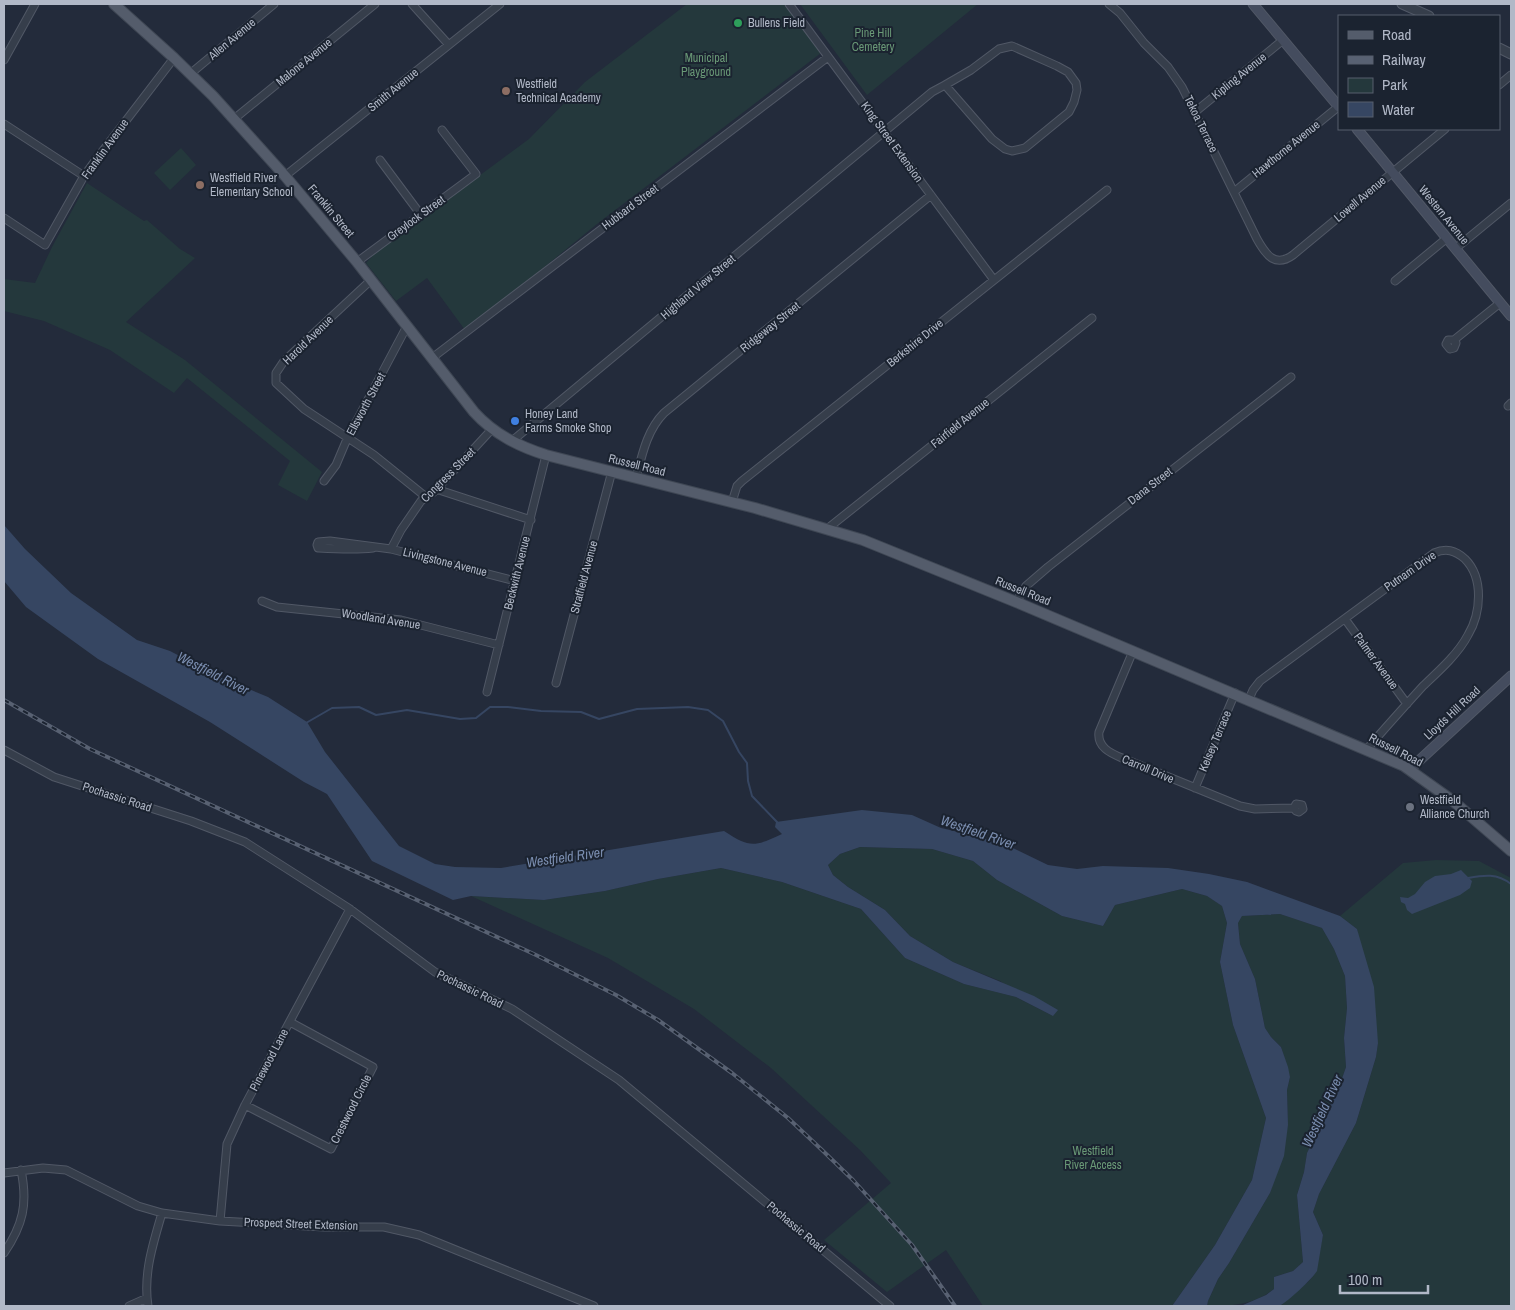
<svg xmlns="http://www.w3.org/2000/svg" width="1515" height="1310" viewBox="0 0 1515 1310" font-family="'Archivo Narrow',sans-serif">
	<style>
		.green { fill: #24383c }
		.water { fill: #364662 }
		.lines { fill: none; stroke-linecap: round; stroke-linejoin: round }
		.stream { stroke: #364662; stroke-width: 2 }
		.minor-casing { stroke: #515866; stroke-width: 9 }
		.tertiary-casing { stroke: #515866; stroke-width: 11 }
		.secondary-casing { stroke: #515866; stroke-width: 11 }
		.primary-casing { stroke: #3f4754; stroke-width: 12 }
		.minor { stroke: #363e4b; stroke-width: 7 }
		.tertiary { stroke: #363e4b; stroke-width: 9 }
		.secondary { stroke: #444c5e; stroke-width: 9 }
		.primary { stroke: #545c6b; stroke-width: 10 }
		.rail-casing { stroke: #586172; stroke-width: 4 }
		.rail { stroke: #1b2330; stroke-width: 2; stroke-dasharray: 5.5; stroke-linecap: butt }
		.leisure-dot { fill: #2e9e5b; stroke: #1b2330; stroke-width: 2 }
		.education-dot { fill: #8d6e63; stroke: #1b2330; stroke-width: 2 }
		.shop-dot { fill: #3f7fe0; stroke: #1b2330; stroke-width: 2 }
		.worship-dot { fill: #6b7280; stroke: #1b2330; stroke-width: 2 }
		.labels { text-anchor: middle; stroke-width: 4; stroke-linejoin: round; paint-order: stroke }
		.poi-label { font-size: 12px; fill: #b1b8c7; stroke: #1b2330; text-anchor: start }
		.park-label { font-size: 12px; fill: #699876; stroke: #1b2330 }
		.street-label { font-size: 12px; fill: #b1b8c7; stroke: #1b2330 }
		.water-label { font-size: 14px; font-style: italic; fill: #7a8daf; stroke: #1b2330 }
	</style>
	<rect width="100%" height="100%" fill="#232b3b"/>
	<path class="green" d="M 687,4 L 785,4 L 821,53 L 597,224 L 493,309 L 465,330 L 427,278 L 396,301 L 366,263 L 376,252 L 529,139 L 585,82 Z
		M 800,4 L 978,4 L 867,95 Z
		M 181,148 L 196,165 L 170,190 L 154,173 Z
		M 87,183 L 144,221 L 147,220 L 180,249 L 195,258 L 126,322 L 185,360 L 322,472 L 307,501 L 278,485 L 290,461 L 187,378 L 174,393 L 110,350 L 44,321 L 4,311 L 4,279 L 35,283 L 52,247 Z
		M 860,847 L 932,849 L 973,861 L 997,880 L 1062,916 L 1103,926 L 1115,905 L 1182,889 L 1207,896 L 1222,906 L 1227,923 L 1220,962 L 1233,1025 L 1266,1118 L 1252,1180 L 1215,1245 L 1172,1306 L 983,1306 L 946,1250 L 887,1292 L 824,1240 L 891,1183 L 860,1150 L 771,1068 L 694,1009 L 608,958 L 471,896 L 544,900 L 605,891 L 658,879 L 721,868 L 782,882 L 861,909 L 905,958 L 964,984 L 1016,997 L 1053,1016 L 1000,981 L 953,962 L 910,936 L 885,910 L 848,887 L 833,875 L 828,865 L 840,854 Z
		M 1436,860 L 1479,861 L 1511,878 L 1511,1306 L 1278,1306 L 1308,1282 L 1314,1275 L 1323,1235 L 1313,1212 L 1319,1194 L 1356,1123 L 1376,1057 L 1378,1043 L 1357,929 L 1340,916 L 1403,863 Z
		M 1280,914 L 1322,928 L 1334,949 L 1345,976 L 1347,1008 L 1344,1038 L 1346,1067 L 1339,1087 L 1307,1153 L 1304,1172 L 1297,1195 L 1303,1262 L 1293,1271 L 1274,1277 L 1274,1289 C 1254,1305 1232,1306 1207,1306 L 1208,1301 L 1218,1279 L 1229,1263 L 1270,1193 L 1288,1125 L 1287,1090 L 1290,1077 L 1281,1047 L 1271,1037 L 1265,1028 L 1255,979 L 1240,944 L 1238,923 L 1242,916 Z"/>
	<path class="water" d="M 4,525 L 25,549 L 71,593 L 137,640 L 170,651 L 220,677 L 268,697 L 307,722 L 325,752 L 399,846 L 435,864 L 455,867 L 501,868 L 724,831 C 750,848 754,847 782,834 L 775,827 L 776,822 L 862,810 L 912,815 L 941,828 L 980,837 L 1013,848 L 1048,865 L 1077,869 L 1103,866 L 1168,868 L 1209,874 L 1247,882 L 1340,916 L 1357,929 L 1374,987 L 1378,1043 L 1376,1057 L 1356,1123 L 1319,1194 L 1313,1212 L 1323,1235 L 1317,1271 C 1311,1280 1289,1301 1279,1306 C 1273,1308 1233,1306 1223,1306 L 1243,1305 L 1266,1295 L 1274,1289 L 1274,1277 L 1293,1271 L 1303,1262 L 1297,1195 L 1304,1172 L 1307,1153 L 1339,1087 L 1346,1067 L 1344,1038 L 1347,1008 L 1345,976 L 1334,949 L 1322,928 L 1280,914 L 1242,916 L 1238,923 L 1240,944 L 1255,979 L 1265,1028 L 1271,1037 L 1281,1047 L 1288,1067 L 1290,1077 L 1287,1090 L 1288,1125 L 1284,1156 L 1270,1193 L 1229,1263 L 1218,1279 L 1208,1301 L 1207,1306 L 1172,1306 L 1215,1245 L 1252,1180 L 1266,1118 L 1233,1025 L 1220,962 L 1227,923 L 1222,906 L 1207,896 L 1182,889 L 1115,905 L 1103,926 L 1062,916 L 997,880 L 973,861 L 932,849 L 860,847 L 840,854 L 828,865 L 833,875 L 848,887 L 885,910 L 910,936 L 953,962 L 1034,996 L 1058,1010 L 1053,1016 L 1016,997 L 964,984 L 905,958 L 861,909 L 782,882 L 721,868 L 658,879 L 605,891 L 544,900 L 471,896 L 453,900 L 372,861 L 327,794 L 304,782 L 210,722 L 98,659 L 26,607 L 4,581 Z
		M 1461,870 L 1472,881 L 1470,888 L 1460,895 L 1412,914 L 1407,910 L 1405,904 L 1401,902 L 1400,897 L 1408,898 L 1415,894 L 1425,882 L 1435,876 L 1451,874 Z"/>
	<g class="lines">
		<path class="stream" d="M 306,723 L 332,708 L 359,707 L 376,715 L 407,710 L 460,719 L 476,718 L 490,707 L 508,707 L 541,711 L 581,712 L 599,719 L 637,709 L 688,707 L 708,710 L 723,721 L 739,752 L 747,763 L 748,781 L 752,796 L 777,822
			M 1468,878 C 1484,875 1497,873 1511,884"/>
		<g class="minor-casing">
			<path id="minor" d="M 412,4 L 449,45
				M 789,4 L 994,280
				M 1109,4 L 1120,13 L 1144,43 L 1168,67 L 1182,87 L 1257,239 C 1266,255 1275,268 1293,255 L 1445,129
				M 4,60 L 35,4
				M 190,74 L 274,4
				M 1499,85 L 1511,75
				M 1195,112 L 1283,40
				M 234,119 L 375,4
				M 4,124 L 84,176
				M 380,160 L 421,215
				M 285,176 L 500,4
				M 1234,192 L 1338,107
				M 4,218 L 45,245 L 84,176 L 95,161 L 174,58
				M 1455,249 L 1511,203
				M 357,262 L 476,174 L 442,130
				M 371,280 L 284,361 L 276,373 L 276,383 L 304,409 L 374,455 L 426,497
				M 1395,281 L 1447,238
				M 1454,340 L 1456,343 L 1454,348 L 1450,349 L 1446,344 L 1448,340 L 1454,340 L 1500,303
				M 432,358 L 828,57
				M 1508,406 L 1511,403
				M 512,441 L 932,92 L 945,85 L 992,139 L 1005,149 L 1012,151 L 1025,148 L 1069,112 L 1074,102 L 1077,90 L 1076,83 L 1068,72 L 1057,66 L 1012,46 L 999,49 L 971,70 L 945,85
				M 636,478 C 642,455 647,430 664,413 L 931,195
				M 324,481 L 336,465 L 347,439 L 407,326
				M 435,491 L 439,490 L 531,520
				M 732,502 L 737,486 L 742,481 L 1107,190
				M 827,529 L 1092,318
				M 373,548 C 355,550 337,549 318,548 L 317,545 L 318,542 L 330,541 L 391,549 L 515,581
				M 391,549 L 401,530 L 421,501 L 435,491 L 492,429
				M 262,601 L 277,607 L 401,620 L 499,645
				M 1016,602 L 1026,586 L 1048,567 L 1291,377
				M 1345,619 L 1407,704
				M 1133,651 L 1099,732 C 1097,747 1110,753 1122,758 L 1240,806 L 1255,809 L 1294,808 L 1296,811 L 1299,812 L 1303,809 L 1302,805 L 1296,804 L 1294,808
				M 556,683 L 612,471
				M 487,692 L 546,455
				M 1249,699 L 1253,690 L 1260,681 L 1434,553 C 1446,548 1455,550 1465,559 C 1484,578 1481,613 1468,635 C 1458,654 1439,671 1423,686 C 1404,707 1385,728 1367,749
				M 4,750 L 54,777 L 191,821 L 245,842 L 350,909 L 435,972 L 512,1009 L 619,1080 L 890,1306
				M 1195,788 L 1235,693
				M 245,1105 L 331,1149 L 373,1067 L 290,1022
				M 4,1173 L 43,1168 L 66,1170 L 138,1206 L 162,1213 L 220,1221 L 324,1227 L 384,1227 L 419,1235 L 594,1306
				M 220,1221 L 227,1144 L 245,1105 L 350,909
				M 4,1253 C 23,1225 28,1204 21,1170
				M 129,1306 L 147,1298
				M 148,1306 C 143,1274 153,1244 162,1213"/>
		</g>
		<g class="tertiary-casing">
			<path id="tertiary" d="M 1402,4 L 1429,16
				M 1499,48 L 1511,54"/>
		</g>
		<g class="secondary-casing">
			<path id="secondary" d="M 1253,4 L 1339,107
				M 1357,129 L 1511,316
				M 1410,769 L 1511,676"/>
		</g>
		<g class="primary-casing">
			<path id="primary" d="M 114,4 L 174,58 L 213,96 L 285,176 L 357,262 L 474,412 C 494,434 518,446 546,455 L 755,508 L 863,540 L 1016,602 L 1404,766 L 1453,801 L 1511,851"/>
		</g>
		<use href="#minor" class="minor"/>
		<use href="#tertiary" class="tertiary"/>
		<use href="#secondary" class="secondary"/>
		<use href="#primary" class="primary"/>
		<g class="rail-casing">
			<path id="rail" d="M 4,700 L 90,749 L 536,955 L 616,995 L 658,1020 L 732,1073 L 788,1118 L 822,1150 L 853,1180 L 912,1245 L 955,1306"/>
		</g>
		<use href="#rail" class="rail"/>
	</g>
	<circle class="leisure-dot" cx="738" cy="23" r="5"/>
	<g class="education-dot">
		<circle cx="506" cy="91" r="5"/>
		<circle cx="200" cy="185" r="5"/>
	</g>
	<circle class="shop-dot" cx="515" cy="421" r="5"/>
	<circle class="worship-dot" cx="1410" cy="807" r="5"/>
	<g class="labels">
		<g class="poi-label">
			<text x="748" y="27">Bullens Field</text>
			<text x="516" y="88">Westfield<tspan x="516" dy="14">Technical Academy</tspan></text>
			<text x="210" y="182">Westfield River<tspan x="210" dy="14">Elementary School</tspan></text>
			<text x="525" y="418">Honey Land<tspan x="525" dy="14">Farms Smoke Shop</tspan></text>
			<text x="1420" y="804">Westfield<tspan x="1420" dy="14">Alliance Church</tspan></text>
		</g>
		<g class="park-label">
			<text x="873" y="37">Pine Hill<tspan x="873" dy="14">Cemetery</tspan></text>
			<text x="706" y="62">Municipal<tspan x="706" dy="14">Playground</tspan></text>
			<text x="1093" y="1155">Westfield<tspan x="1093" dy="14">River Access</tspan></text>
		</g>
		<g class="street-label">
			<text transform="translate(232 39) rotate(-40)" y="4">Allen Avenue</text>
			<text transform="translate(304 62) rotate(-39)" y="4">Malone Avenue</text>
			<text transform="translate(1239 76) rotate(-39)" y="4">Kipling Avenue</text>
			<text transform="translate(393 90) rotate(-39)" y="4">Smith Avenue</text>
			<text transform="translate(1201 124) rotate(64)" y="4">Tekoa Terrace</text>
			<text transform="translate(892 142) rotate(54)" y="4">King Street Extension</text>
			<text transform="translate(105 149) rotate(-54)" y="4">Franklin Avenue</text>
			<text transform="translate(1286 149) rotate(-39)" y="4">Hawthorne Avenue</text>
			<text transform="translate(1360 199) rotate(-40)" y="4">Lowell Avenue</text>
			<text transform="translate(630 207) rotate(-37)" y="4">Hubbard Street</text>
			<text transform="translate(331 211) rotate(50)" y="4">Franklin Street</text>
			<text transform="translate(1444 215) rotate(51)" y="4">Western Avenue</text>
			<text transform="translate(416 218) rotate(-36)" y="4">Greylock Street</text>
			<text transform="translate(698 287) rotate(-40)" y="4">Highland View Street</text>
			<text transform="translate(770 327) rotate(-39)" y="4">Ridgeway Street</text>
			<text transform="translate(308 340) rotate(-44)" y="4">Harold Avenue</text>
			<text transform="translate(915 343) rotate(-39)" y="4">Berkshire Drive</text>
			<text transform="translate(366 404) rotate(-62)" y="4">Ellsworth Street</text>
			<text transform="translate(960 423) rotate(-39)" y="4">Fairfield Avenue</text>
			<text transform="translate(637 465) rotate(14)" y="4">Russell Road</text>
			<text transform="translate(448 475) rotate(-45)" y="4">Congress Street</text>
			<text transform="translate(1150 486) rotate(-38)" y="4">Dana Street</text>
			<text transform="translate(445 562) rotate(14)" y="4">Livingstone Avenue</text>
			<text transform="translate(1410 571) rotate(-35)" y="4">Putnam Drive</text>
			<text transform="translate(517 573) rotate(-76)" y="4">Beckwith Avenue</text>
			<text transform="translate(584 577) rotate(-75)" y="4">Stratfield Avenue</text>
			<text transform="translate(1023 591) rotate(22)" y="4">Russell Road</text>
			<text transform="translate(381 619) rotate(9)" y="4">Woodland Avenue</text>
			<text transform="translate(1376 661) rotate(54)" y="4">Palmer Avenue</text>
			<text transform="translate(1452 713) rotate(-43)" y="4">Lloyds Hill Road</text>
			<text transform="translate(1215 741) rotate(-67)" y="4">Kelsey Terrace</text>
			<text transform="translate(1396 750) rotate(27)" y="4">Russell Road</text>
			<text transform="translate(1148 769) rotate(23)" y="4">Carroll Drive</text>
			<text transform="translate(117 797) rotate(18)" y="4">Pochassic Road</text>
			<text transform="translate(470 989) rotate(26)" y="4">Pochassic Road</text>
			<text transform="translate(269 1060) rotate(-62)" y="4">Pinewood Lane</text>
			<text transform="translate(351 1109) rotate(-63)" y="4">Crestwood Circle</text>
			<text transform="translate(301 1224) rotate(2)" y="4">Prospect Street Extension</text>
			<text transform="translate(796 1227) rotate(40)" y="4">Pochassic Road</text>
		</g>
		<g class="water-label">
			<text transform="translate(213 673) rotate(27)" y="5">Westfield River</text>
			<text transform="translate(978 832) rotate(19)" y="5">Westfield River</text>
			<text transform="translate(565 857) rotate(-8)" y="5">Westfield River</text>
			<text transform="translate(1322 1111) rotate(-65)" y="5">Westfield River</text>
		</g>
	</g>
	<rect width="1515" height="1310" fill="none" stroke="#b1b8c7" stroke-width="10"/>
	<rect x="1338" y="15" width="162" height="115" fill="#1b2330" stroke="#575f6c"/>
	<rect x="1348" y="31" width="25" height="8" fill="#545c6b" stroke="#575f6c"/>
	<text x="1382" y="40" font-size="15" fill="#b1b8c7">Road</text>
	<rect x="1348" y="56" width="25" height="8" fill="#586172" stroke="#575f6c"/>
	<text x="1382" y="65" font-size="15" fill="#b1b8c7">Railway</text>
	<rect x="1348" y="78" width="25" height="15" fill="#24383c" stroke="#575f6c"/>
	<text x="1382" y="90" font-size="15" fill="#b1b8c7">Park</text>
	<rect x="1348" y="102" width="25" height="15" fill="#364662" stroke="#575f6c"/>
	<text x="1382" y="115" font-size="15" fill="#b1b8c7">Water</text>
	<path d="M1340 1285v8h88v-8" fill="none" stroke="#b1b8c7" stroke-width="2.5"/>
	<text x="1348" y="1285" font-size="15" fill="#b1b8c7" stroke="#1b2330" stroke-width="4" paint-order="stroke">100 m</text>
</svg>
